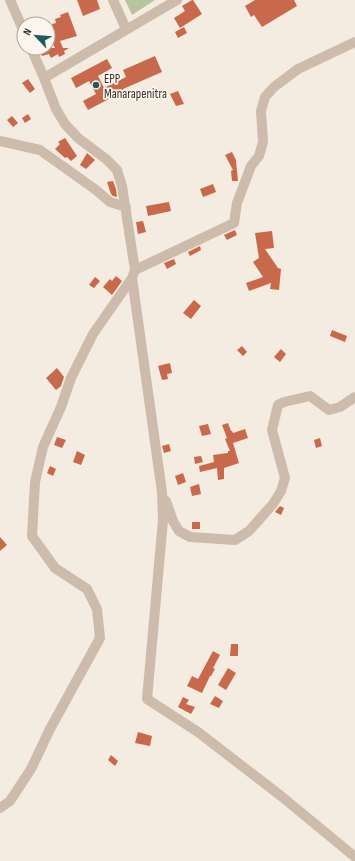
<svg xmlns="http://www.w3.org/2000/svg" width="355" height="861" viewBox="0 0 355 861" font-family="'Sofia Sans Condensed',sans-serif">
	<style>
		.pitch { fill: #b8c4a0 }
		.building { fill: #c8694b }
		.lines { fill: none; stroke-linecap: round; stroke-linejoin: round }
		.minor { stroke: #cdbbac; stroke-width: 10 }
		.poi-dot { fill: #1f5a5e; stroke: #fbf5ee; stroke-width: 1.5 }
		.labels { text-anchor: middle; stroke-width: 3.5; stroke-linejoin: round; paint-order: stroke }
		.poi-label { font-size: 13px; fill: #3b302b; stroke: #fbf5ee; text-anchor: start }
	</style>
	<rect width="100%" height="100%" fill="#f4ebe1"/>
	<path class="pitch" d="M 125,0 L 155,0 L 132,15 Z"/>
	<path class="building" d="M 77,0 L 97,0 L 100,9 L 83,16 Z
		M 192,0 L 193,0 L 202,14 L 180,28 L 174,18 L 185,11 L 182,6 Z
		M 255,0 L 294,0 L 297,6 L 262,27 L 254,15 L 251,17 L 245,6 Z
		M 68,12 L 77,36 L 60,41 L 63,48 L 69,48 L 64,51 L 65,54 L 59,57 L 58,54 L 51,58 L 49,54 L 42,56 L 38,48 L 55,48 L 49,36 L 55,33 L 52,24 L 56,23 L 55,19 L 61,17 L 60,15 Z
		M 184,27 L 187,33 L 178,38 L 175,32 Z
		M 155,56 L 162,72 L 123,89 L 124,91 L 88,110 L 83,101 L 96,94 L 89,81 L 76,88 L 71,78 L 107,59 L 112,68 L 98,76 L 104,88 L 126,77 L 123,70 Z
		M 28,79 L 35,89 L 30,93 L 22,83 Z
		M 178,91 L 184,104 L 176,106 L 170,94 Z
		M 28,114 L 31,119 L 25,123 L 22,118 Z
		M 12,116 L 18,123 L 13,127 L 7,120 Z
		M 65,138 L 77,156 L 71,161 L 67,157 L 65,158 L 55,149 L 60,144 L 58,142 Z
		M 232,152 L 236,160 L 236,161 L 238,181 L 232,181 L 231,171 L 233,170 L 225,155 Z
		M 87,153 L 95,160 L 86,169 L 80,165 Z
		M 113,181 L 116,189 L 117,197 L 113,196 L 111,194 L 107,182 Z
		M 213,184 L 216,192 L 203,197 L 200,189 Z
		M 169,202 L 171,211 L 148,216 L 146,206 Z
		M 143,221 L 146,232 L 138,234 L 136,222 Z
		M 235,230 L 237,235 L 227,240 L 224,235 Z
		M 272,231 L 274,248 L 265,249 L 278,268 L 281,269 L 279,290 L 270,289 L 271,283 L 249,291 L 246,283 L 263,277 L 253,262 L 259,258 L 255,233 Z
		M 200,246 L 201,250 L 190,256 L 188,252 Z
		M 174,259 L 176,264 L 167,269 L 164,263 Z
		M 116,276 L 122,281 L 112,295 L 103,287 L 110,279 L 112,281 Z
		M 95,277 L 100,281 L 94,288 L 89,285 Z
		M 194,300 L 201,306 L 191,319 L 183,313 Z
		M 332,330 L 347,336 L 345,342 L 330,336 Z
		M 242,346 L 247,352 L 243,356 L 237,350 Z
		M 281,349 L 286,354 L 280,362 L 274,357 Z
		M 170,363 L 172,373 L 167,374 L 168,379 L 162,380 L 158,366 Z
		M 57,368 L 64,377 L 61,386 L 56,390 L 46,378 Z
		M 228,423 L 231,431 L 232,431 L 233,433 L 245,429 L 248,438 L 233,443 L 239,463 L 224,468 L 224,479 L 218,480 L 217,468 L 200,472 L 199,466 L 214,462 L 213,455 L 228,453 L 228,451 L 230,451 L 225,439 L 227,438 L 222,425 Z
		M 208,424 L 211,434 L 202,436 L 199,426 Z
		M 57,437 L 66,440 L 62,448 L 54,445 Z
		M 320,438 L 322,446 L 316,448 L 314,440 Z
		M 169,444 L 171,451 L 164,453 L 162,446 Z
		M 77,451 L 85,455 L 81,465 L 73,462 Z
		M 201,456 L 203,462 L 195,464 L 194,457 Z
		M 50,466 L 56,469 L 53,476 L 47,473 Z
		M 183,473 L 186,482 L 178,485 L 175,476 Z
		M 199,484 L 201,494 L 192,496 L 190,487 Z
		M 280,506 L 284,508 L 281,515 L 275,512 Z
		M 192,522 L 200,522 L 200,529 L 192,529 Z
		M 0,537 L 7,545 L 0,551 Z
		M 231,644 L 238,644 L 238,656 L 230,656 Z
		M 213,651 L 220,655 L 213,668 L 215,669 L 211,676 L 210,676 L 202,693 L 187,686 L 192,676 L 198,679 Z
		M 228,668 L 236,673 L 226,690 L 218,685 Z
		M 215,696 L 223,701 L 219,708 L 210,704 Z
		M 183,697 L 189,700 L 186,704 L 195,707 L 191,714 L 178,707 Z
		M 138,732 L 152,736 L 150,746 L 135,743 Z
		M 111,755 L 118,761 L 115,766 L 108,760 Z"/>
	<g class="lines">
		<path class="minor" d="M 10,0 L 24,32
			M 113,0 L 126,29
			M 31,48 L 44,78 L 56,109 L 65,124 L 78,138 L 106,159 L 117,170 L 122,186 L 135,270 L 132,278 L 162,492 L 163,520 L 147,699 L 198,732 L 281,796 L 355,857
			M 44,78 L 177,0
			M 0,141 L 40,150 L 96,190 L 110,202 L 126,207
			M 135,270 L 234,223 L 237,203 L 251,166 L 259,156 L 263,142 L 261,111 L 265,97 L 274,87 L 298,69 L 355,42
			M 166,501 L 173,521 L 179,531 L 190,537 L 235,540 L 249,531 L 273,504 L 281,491 L 285,478 L 272,430 L 278,405 L 284,402 L 310,396 L 329,410 L 340,407 L 355,397
			M 0,808 L 10,801 L 31,769 L 50,729 L 100,638 L 97,609 L 87,589 L 55,568 L 32,536 L 35,482 L 43,447 L 61,407 L 71,378 L 93,334 L 132,278"/>
	</g>
	<circle class="poi-dot" cx="96" cy="85" r="4"/>
	<g class="labels">
		<g class="poi-label">
			<text x="104" y="83">EPP<tspan x="104" dy="15">Manarapenitra</tspan></text>
		</g>
	</g>
	<g transform="translate(36 36) rotate(296)"><circle r="19" fill="#fbf5ee" stroke="#aea6a0"/>
	<path d="M0-3L7 15L0 10L-7 15Z" fill="#1f5a5e"/>
	<text y="-6" font-size="11" font-weight="bold" text-anchor="middle" fill="#3b302b">N</text>
	</g>
</svg>
